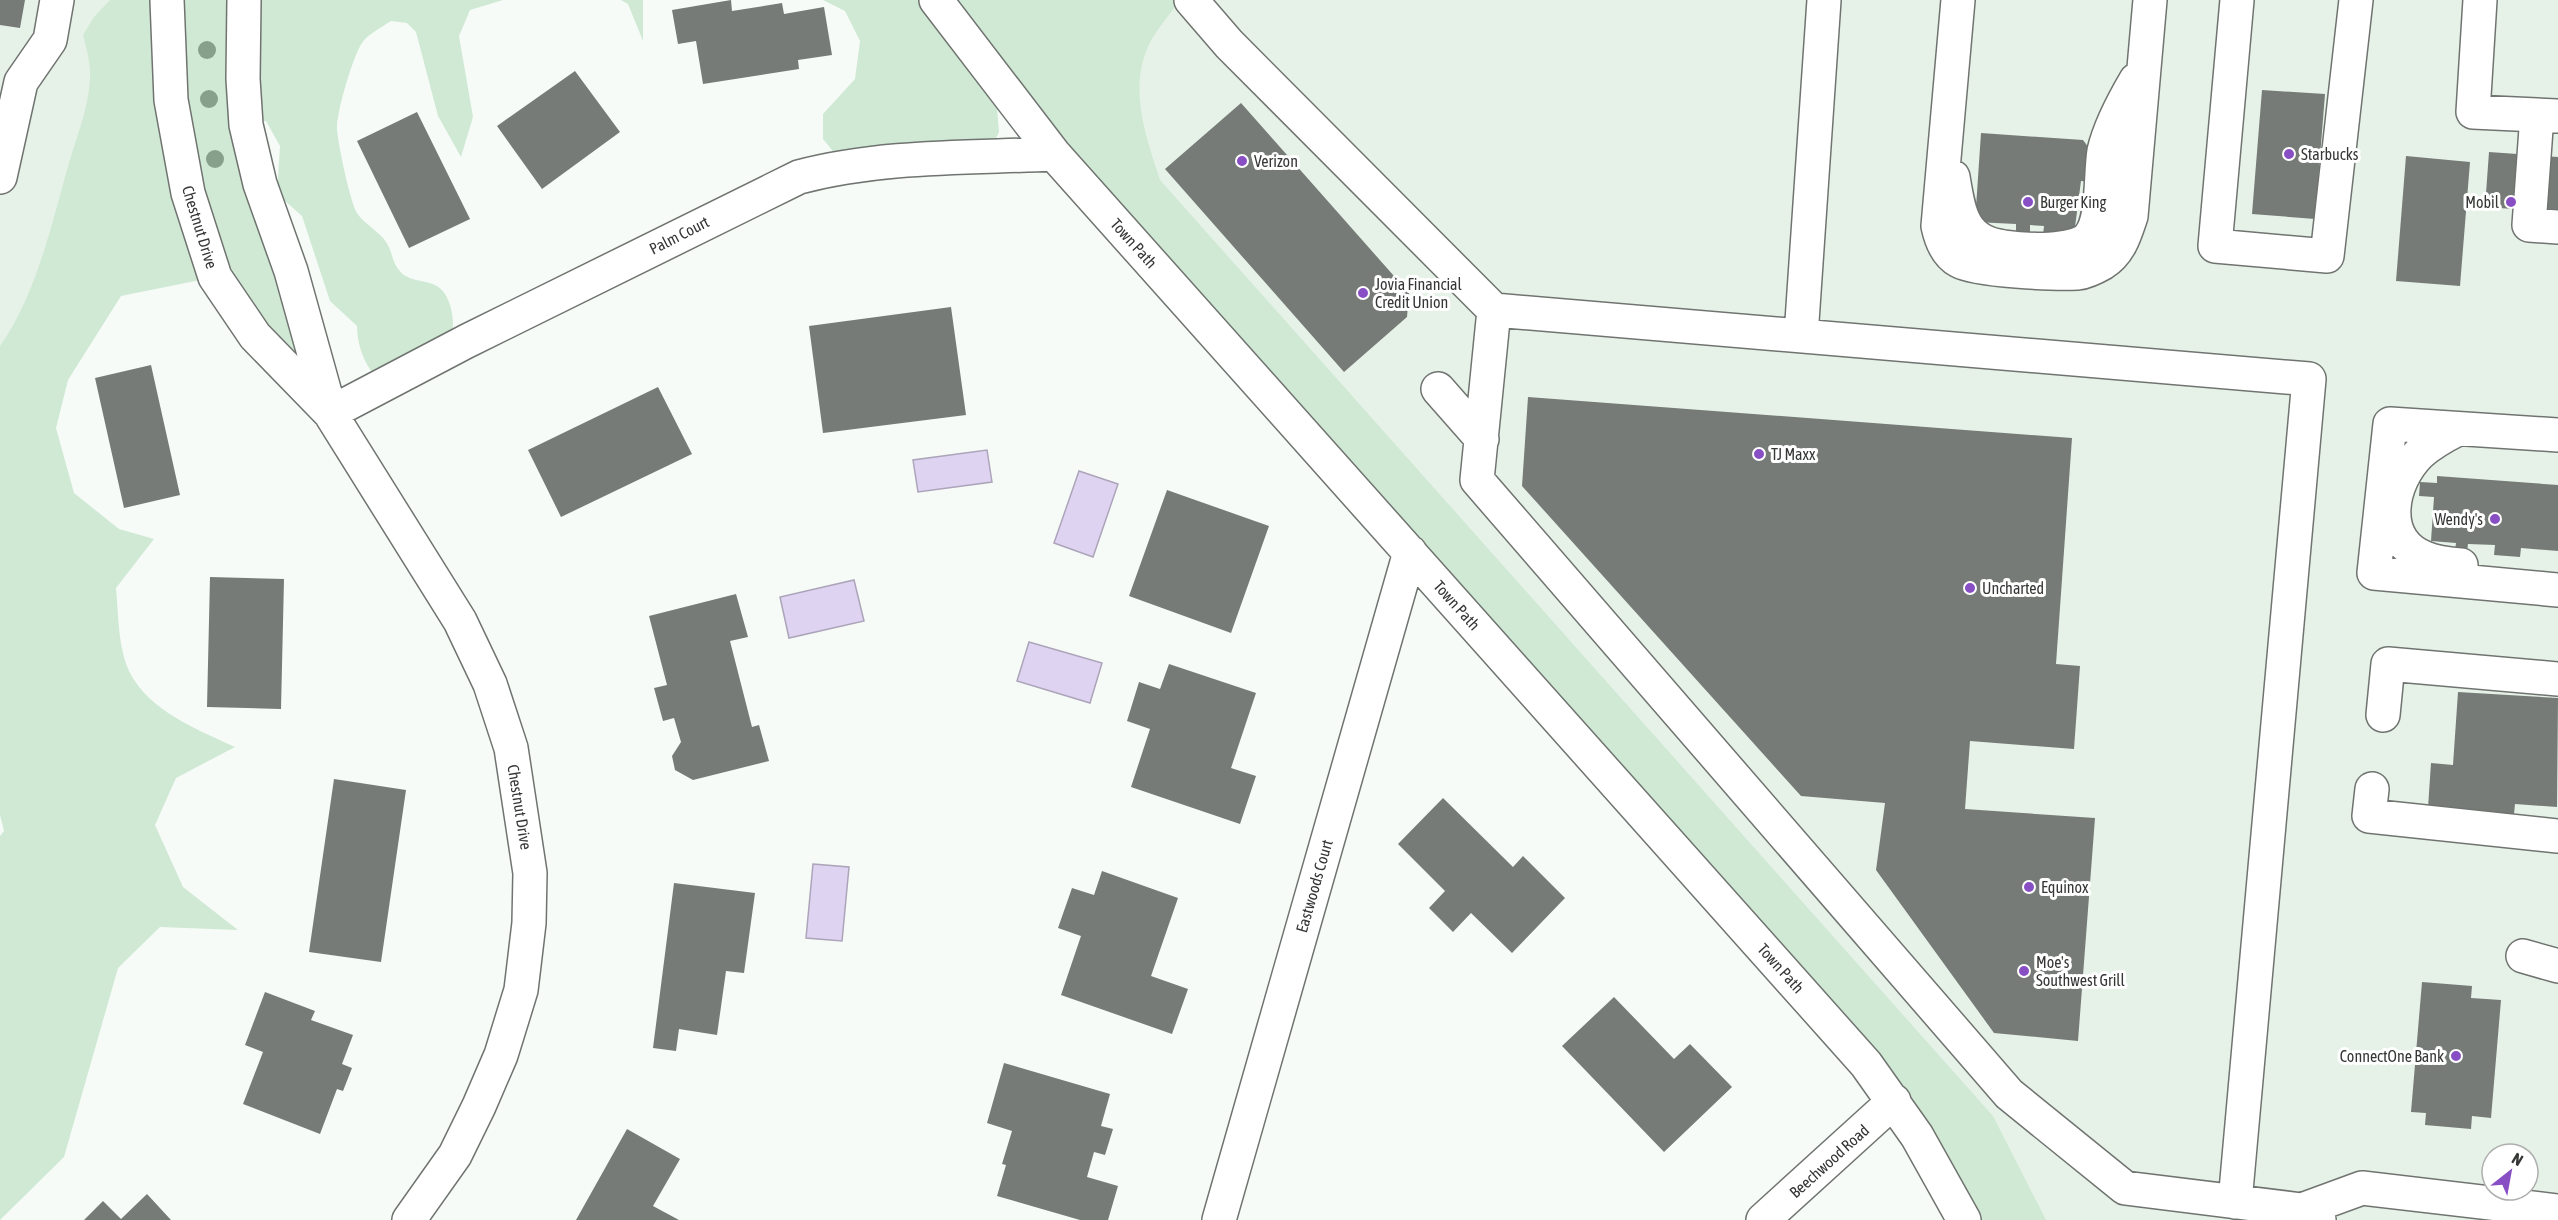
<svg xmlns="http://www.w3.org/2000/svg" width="2558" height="1220" viewBox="0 0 2558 1220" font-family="'Asap Condensed',sans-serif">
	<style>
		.built { fill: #e6f2e8; fill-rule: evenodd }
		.green { fill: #d0e9d4 }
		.water { fill: #dfd3f2; stroke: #aca4b9; stroke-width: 1.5 }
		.building { fill: #767b77 }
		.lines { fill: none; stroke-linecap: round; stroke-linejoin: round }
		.minor-casing { stroke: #707470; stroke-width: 36 }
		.minor { stroke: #fff; stroke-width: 33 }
		.tree { fill: #86a08c }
		.poi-dot { fill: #884fc5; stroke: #fff; stroke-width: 2 }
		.labels { text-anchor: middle; stroke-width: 6; stroke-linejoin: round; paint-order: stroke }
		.poi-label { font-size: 16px; fill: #353735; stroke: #fff; text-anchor: start }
		.street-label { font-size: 16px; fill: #353735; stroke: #fff }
	</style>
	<rect width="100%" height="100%" fill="#f6fbf7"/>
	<path class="built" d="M 0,0 L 119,0 L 0,507 Z
		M 936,0 L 2558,0 L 2558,1220 L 1964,1220 L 1938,1171 ZM 2492,1154 L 2528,1154 L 2528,1190 L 2492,1190 Z"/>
	<path class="green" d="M 110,0 L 503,0 L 470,10 L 459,36 L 473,117 L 461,157 L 438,116 L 416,32 L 407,23 L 391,21 C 382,27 368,34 362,43 C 353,56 336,114 337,129 C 338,144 350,202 357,213 C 364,224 379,231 386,242 C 392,250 392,262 399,270 C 411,286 434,276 445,294 C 466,328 444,390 399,387 C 371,385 357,351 357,326 L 330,301 L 302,216 L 277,194 L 280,146 L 266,121 L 246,125 L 330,413 L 215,277 L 121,296 L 68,380 L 56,428 L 74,493 L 119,529 L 154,539 L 116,588 C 118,609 118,632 123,653 C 134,705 192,727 235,747 L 176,778 L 155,825 L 183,887 L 238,930 L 160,927 L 118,968 L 64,1157 L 0,1220 L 0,836 L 4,831 L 0,815 L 0,346 C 35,297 51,227 67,170 C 75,140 88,111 90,80 C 91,65 87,50 83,35 L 94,17 Z
		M 621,0 L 643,0 L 643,41 L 628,4 Z
		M 823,0 L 1174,0 L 1177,4 C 1169,15 1160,26 1153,37 C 1126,83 1145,134 1160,180 L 1993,1116 L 2046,1220 L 1964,1220 L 1938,1171 L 979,64 L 997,108 L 999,132 L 989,154 L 840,160 L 823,139 L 823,114 L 855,79 L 860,41 L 845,11 Z"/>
	<path class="water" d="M 987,450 L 992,482 L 918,492 L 913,460 Z
		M 1079,471 L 1118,484 L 1093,557 L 1054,543 Z
		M 854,580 L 864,621 L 789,638 L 780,597 Z
		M 1029,642 L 1102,663 L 1090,703 L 1017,681 Z
		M 813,864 L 849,867 L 842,941 L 806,938 Z"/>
	<path class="building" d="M 0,0 L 25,0 L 20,28 L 0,25 Z
		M 731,0 L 732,11 L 782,3 L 784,14 L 824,7 L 832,55 L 798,60 L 799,69 L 703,84 L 696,41 L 678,44 L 672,10 Z
		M 575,71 L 620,132 L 542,189 L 497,126 Z
		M 2262,90 L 2325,94 L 2315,219 L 2252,214 Z
		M 1241,103 L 1409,293 L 1407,317 L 1344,372 L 1165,169 Z
		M 417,112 L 470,219 L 409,248 L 357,141 Z
		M 1981,133 L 2083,140 L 2092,152 L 2090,182 L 2081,181 L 2075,227 L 2080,232 L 2043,235 L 2044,226 L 2030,225 L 2030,233 L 2016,232 L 2016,224 L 1975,222 Z
		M 2489,152 L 2558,157 L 2558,212 L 2485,207 Z
		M 2406,156 L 2470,162 L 2460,286 L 2396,281 Z
		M 951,307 L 966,415 L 823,433 L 809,326 Z
		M 151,365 L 180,495 L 124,508 L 95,378 Z
		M 658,387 L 692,454 L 561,517 L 528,450 Z
		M 1528,397 L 2072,438 L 2056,664 L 2080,666 L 2074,749 L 1970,741 L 1965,809 L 2095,818 L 2078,1041 L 1994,1033 L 1876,870 L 1885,803 L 1801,796 L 1522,486 Z
		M 2437,476 L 2558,485 L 2558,551 L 2521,548 L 2520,557 L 2494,555 L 2495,545 L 2468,544 L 2467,552 L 2455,551 L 2456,543 L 2431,541 L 2434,497 L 2419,496 L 2420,482 L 2437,483 Z
		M 1167,490 L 1269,526 L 1231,633 L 1129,596 Z
		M 210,577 L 284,579 L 281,709 L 207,707 Z
		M 736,594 L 748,637 L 730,641 L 752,727 L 759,725 L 769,761 L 693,780 L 675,770 L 672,756 L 681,742 L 674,718 L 663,721 L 654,688 L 667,685 L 649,616 Z
		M 1169,664 L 1256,693 L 1231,768 L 1256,776 L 1240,824 L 1131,787 L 1150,729 L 1127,721 L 1139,682 L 1160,689 Z
		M 2458,692 L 2558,698 L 2557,807 L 2515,804 L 2514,814 L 2428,808 L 2431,763 L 2453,765 Z
		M 334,779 L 406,790 L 381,962 L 309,952 Z
		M 1443,798 L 1513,867 L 1523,856 L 1565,898 L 1512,953 L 1471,913 L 1453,932 L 1429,908 L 1445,891 L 1398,844 Z
		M 1102,871 L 1178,898 L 1151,976 L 1188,989 L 1172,1034 L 1061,995 L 1081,936 L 1058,928 L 1072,888 L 1094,895 Z
		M 674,883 L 755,893 L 744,973 L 726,971 L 717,1035 L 679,1029 L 676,1051 L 653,1048 Z
		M 2422,982 L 2472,986 L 2471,998 L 2501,1000 L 2491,1118 L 2472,1116 L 2471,1129 L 2425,1125 L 2426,1113 L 2411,1112 Z
		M 265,992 L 315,1011 L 311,1020 L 353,1035 L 342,1064 L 352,1068 L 343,1091 L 337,1089 L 320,1134 L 243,1104 L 263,1052 L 245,1045 Z
		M 1614,997 L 1674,1059 L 1690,1044 L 1732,1087 L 1664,1152 L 1562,1046 Z
		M 1004,1063 L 1110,1094 L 1101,1126 L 1113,1129 L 1105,1155 L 1094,1152 L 1087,1177 L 1118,1186 L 1108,1220 L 1080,1220 L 997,1196 L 1006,1165 L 1002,1164 L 1012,1131 L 987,1123 Z
		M 627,1129 L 680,1159 L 653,1206 L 679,1220 L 576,1220 Z
		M 147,1194 L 171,1220 L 84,1220 L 103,1201 L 121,1219 Z"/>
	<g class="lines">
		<g class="minor-casing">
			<path id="minor" d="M 167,0 L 171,100 L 188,193 L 215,277 L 255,336 L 330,413 L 460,621 L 490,684 L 511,748 L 530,873 L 529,923 L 521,990 L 501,1055 L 479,1106 L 455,1155 L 409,1220
				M 244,0 L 243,79 L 246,125 L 260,184 L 291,271 L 330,411
				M 936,0 L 1054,154 L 1866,1064 L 1917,1136 L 1964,1220
				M 1191,0 L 1229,44 L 1494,310 L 2309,379 L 2235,1202
				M 1958,0 L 1938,226 C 1941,240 1946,254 1959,261 C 1977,271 2054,274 2078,273 C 2086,272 2096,267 2103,263 C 2120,252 2125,234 2131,216 L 2150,0
				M 2237,0 L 2215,246 L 2327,256 L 2356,0
				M 2480,0 L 2473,112 L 2537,115
				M 2557,116 L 2537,115 L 2529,225 L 2558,227
				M 0,177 L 21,82 L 50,40 L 57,0
				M 1953,177 C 1959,212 1962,242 2004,247 C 2025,250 2075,253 2089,237 C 2104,220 2100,174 2104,151 C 2110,126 2123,102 2136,80
				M 1494,310 L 1477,480 L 2009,1094 L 2125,1188 L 2302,1210 L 2319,1220
				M 1801,336 L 1824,0
				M 1438,389 L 1482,439
				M 330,413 L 467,341 L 799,177 C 882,155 970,158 1054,154
				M 2458,429 C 2444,436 2431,443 2419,454 C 2390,483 2379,540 2425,558 C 2436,563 2449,564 2461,565
				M 2558,435 L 2390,424 L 2374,573 L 2558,590
				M 2383,715 L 2388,664 L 2558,679
				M 2372,789 L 2369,816 L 2558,836
				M 2523,956 L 2558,966
				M 2302,1210 L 2362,1188 L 2558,1211
				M 1219,1220 L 1410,552
				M 1763,1220 L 1894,1101"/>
		</g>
		<use href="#minor" class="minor"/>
	</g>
	<g class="tree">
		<circle cx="207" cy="50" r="9"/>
		<circle cx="209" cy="99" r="9"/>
		<circle cx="215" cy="159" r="9"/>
	</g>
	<g class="poi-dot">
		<circle cx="2289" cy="154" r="6"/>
		<circle cx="1242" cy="161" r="6"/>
		<circle cx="2028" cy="202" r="6"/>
		<circle cx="2511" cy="202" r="6"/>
		<circle cx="1363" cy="293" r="6"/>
		<circle cx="1759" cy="454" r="6"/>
		<circle cx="2495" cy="519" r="6"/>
		<circle cx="1970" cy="588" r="6"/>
		<circle cx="2029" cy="887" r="6"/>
		<circle cx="2024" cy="971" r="6"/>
		<circle cx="2456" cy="1056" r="6"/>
	</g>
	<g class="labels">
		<g class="poi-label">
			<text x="2301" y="160">Starbucks</text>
			<text x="1254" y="167">Verizon</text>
			<text x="2040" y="208">Burger King</text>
			<text x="2499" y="208" text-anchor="end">Mobil</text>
			<text x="1375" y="290">Jovia Financial<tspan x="1375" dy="18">Credit Union</tspan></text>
			<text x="1771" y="460">TJ Maxx</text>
			<text x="2483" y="525" text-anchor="end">Wendy's</text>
			<text x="1982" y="594">Uncharted</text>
			<text x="2041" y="893">Equinox</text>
			<text x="2036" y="968">Moe's<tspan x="2036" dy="18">Southwest Grill</tspan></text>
			<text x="2444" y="1062" text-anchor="end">ConnectOne Bank</text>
		</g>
		<g class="street-label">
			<text transform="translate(200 227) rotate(73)" y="6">Chestnut Drive</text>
			<text transform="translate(679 235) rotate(-27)" y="6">Palm Court</text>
			<text transform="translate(1134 243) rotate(48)" y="6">Town Path</text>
			<text transform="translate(1457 605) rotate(48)" y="6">Town Path</text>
			<text transform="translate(520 807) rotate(81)" y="6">Chestnut Drive</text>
			<text transform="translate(1314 886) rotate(-74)" y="6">Eastwoods Court</text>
			<text transform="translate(1781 968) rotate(48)" y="6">Town Path</text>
			<text transform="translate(1829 1161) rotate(-42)" y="6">Beechwood Road</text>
		</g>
	</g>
	<g transform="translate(2510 1172) rotate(31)"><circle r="28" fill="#ffffff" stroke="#aeafae" stroke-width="1.5"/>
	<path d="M0-4.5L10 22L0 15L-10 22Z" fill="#884fc5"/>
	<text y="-9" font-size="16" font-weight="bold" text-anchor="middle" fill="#353735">N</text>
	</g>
</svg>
